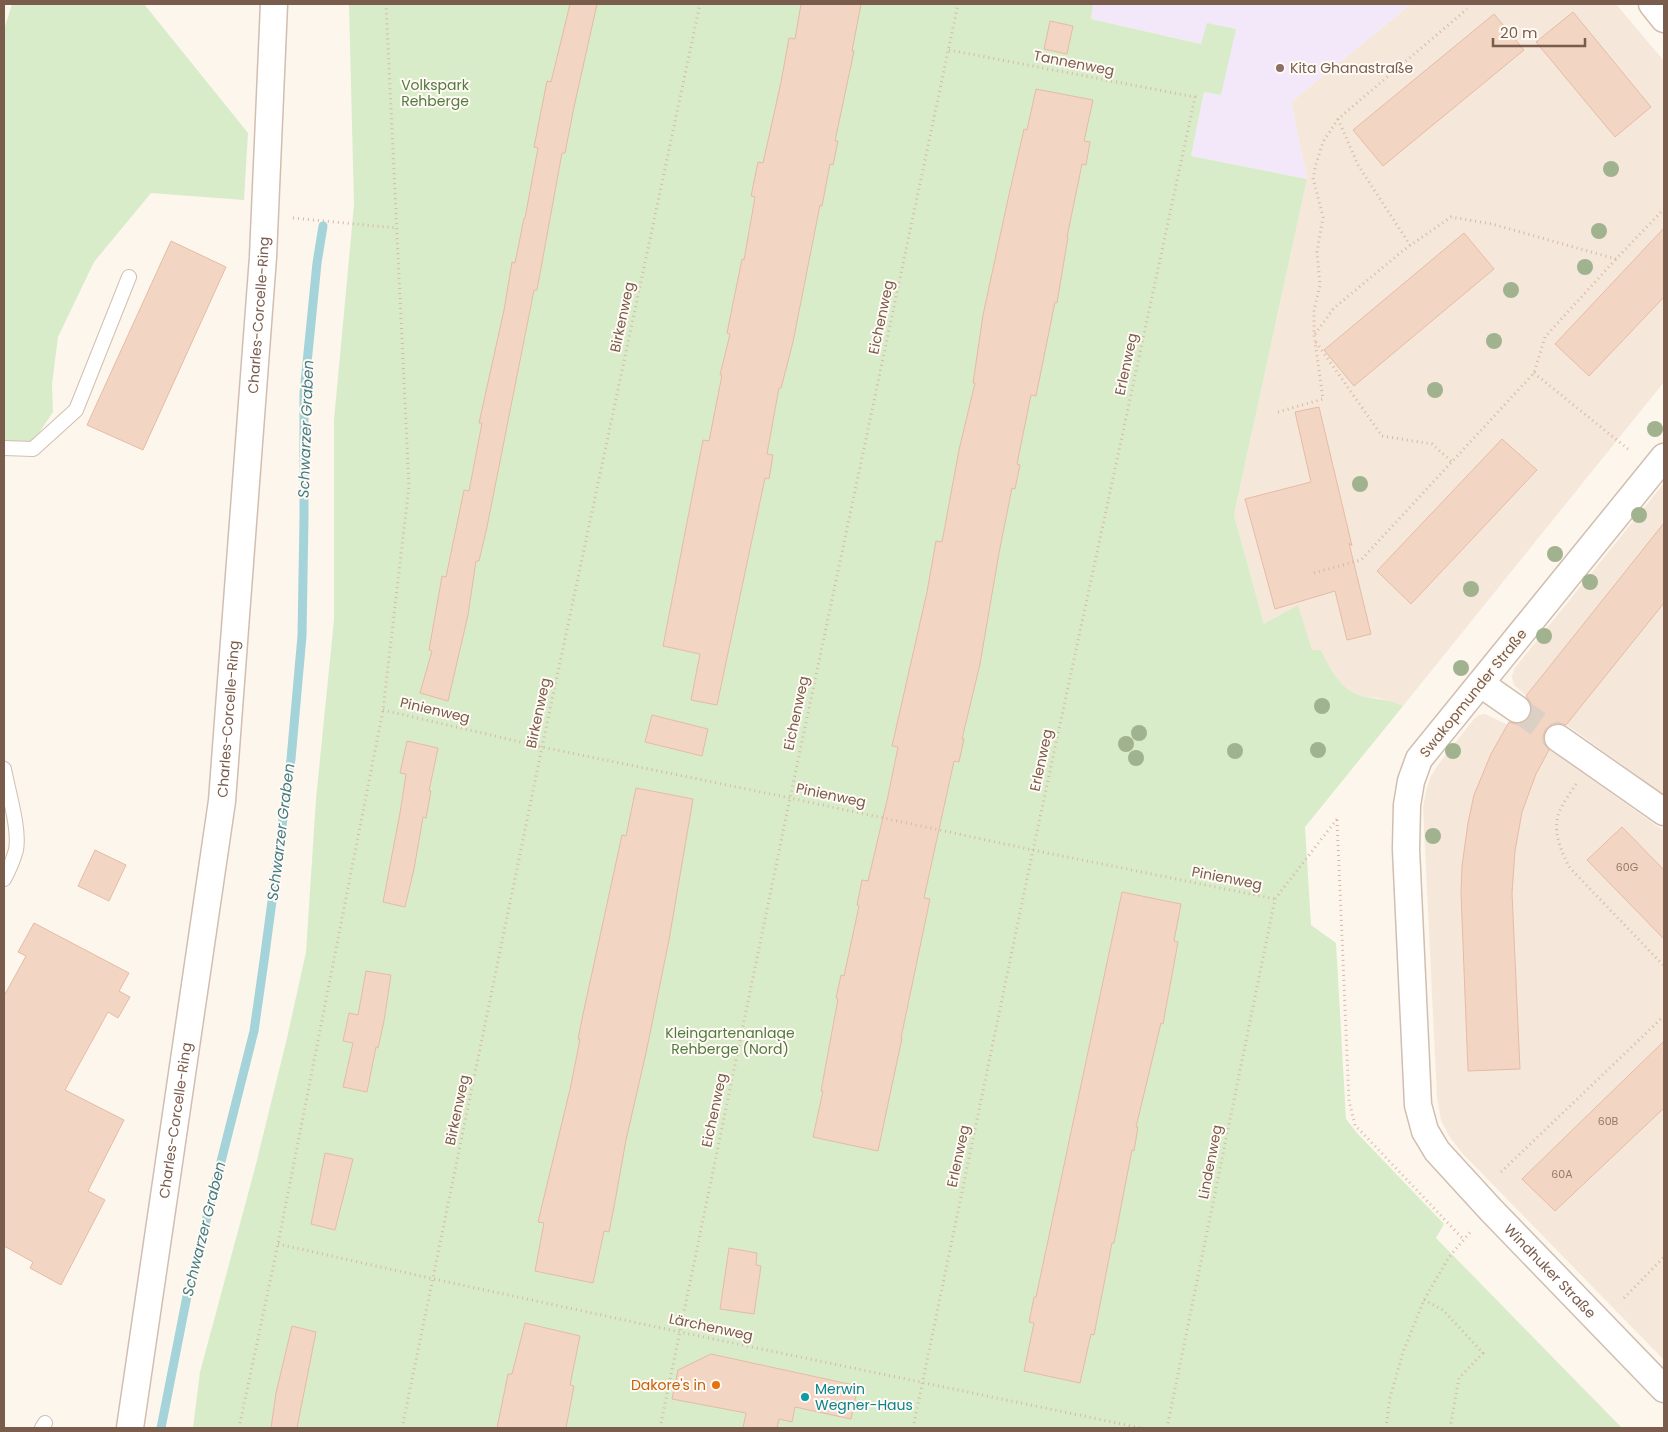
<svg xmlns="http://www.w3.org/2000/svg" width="1668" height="1432" viewBox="0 0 1668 1432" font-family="Poppins,sans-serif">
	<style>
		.residential { fill: #f5e8da }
		.education { fill: #f3e8fa }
		.green { fill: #d8ecc9 }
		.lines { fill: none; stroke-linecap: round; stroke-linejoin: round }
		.stream { stroke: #a5d3da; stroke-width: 9 }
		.building { fill: #f3d5c3; stroke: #e6bba3 }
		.street-tunnel { stroke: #dcd0c4; stroke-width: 26; stroke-dasharray: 26 13; stroke-linecap: butt }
		.lane-casing { stroke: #d1beb0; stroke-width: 16 }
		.street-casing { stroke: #d1beb0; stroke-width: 29 }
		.path { stroke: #d9b8a5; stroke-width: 3; stroke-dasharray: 1 4; stroke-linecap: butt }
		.lane { stroke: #fff; stroke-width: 14 }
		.street { stroke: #fff; stroke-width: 26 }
		.tree { fill: #a0b28e }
		.education-dot { fill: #8d6e63; stroke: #fffaf3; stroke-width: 2 }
		.food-dot { fill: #e8710a; stroke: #fffaf3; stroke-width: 2 }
		.culture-dot { fill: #0f9aa8; stroke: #fffaf3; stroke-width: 2 }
		.labels { text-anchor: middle; stroke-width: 4; stroke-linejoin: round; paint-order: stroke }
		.number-label { font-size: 11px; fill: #987a6a }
		.street-label { font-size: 14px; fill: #7a5c4d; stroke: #fffaf3 }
		.education-label { font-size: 14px; fill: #785e54; stroke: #fffaf3; text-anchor: start }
		.park-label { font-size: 14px; fill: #537a41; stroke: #fffaf3 }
		.food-label { font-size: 14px; fill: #c56008; stroke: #fffaf3; text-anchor: end }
		.culture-label { font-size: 14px; fill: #0d838f; stroke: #fffaf3; text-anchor: start }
		.water-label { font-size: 15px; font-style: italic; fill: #437c86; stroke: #fffaf3 }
	</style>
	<rect width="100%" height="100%" fill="#fdf6ec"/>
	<path class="residential" d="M 1411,4 L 1616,4 L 1664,61 L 1664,382 L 1403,706 L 1379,698 L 1365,697 L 1353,693 L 1340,683 L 1329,668 L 1321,650 L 1312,650 L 1264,624 L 1234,515 L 1307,179 L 1291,102 Z
		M 1664,483 L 1664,795 L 1524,694 L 1514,685 L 1512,677 L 1514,669 Z
		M 1485,714 L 1504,723 L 1553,752 L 1664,831 L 1664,1360 L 1462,1153 L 1449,1136 L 1441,1120 L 1437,1098 L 1423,807 L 1426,791 L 1431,776 L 1440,762 L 1474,719 L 1479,715 Z"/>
	<path class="education" d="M 1093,4 L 1411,4 L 1291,102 L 1307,179 L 1191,156 L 1204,92 L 1221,95 L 1202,44 L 1091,19 Z"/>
	<path class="green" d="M 12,4 L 144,4 L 248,133 L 244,200 L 151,193 L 94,262 L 58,337 L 52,385 L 53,412 L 32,443 L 4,443 L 4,30 Z
		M 349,4 L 1093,4 L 1091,19 L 1201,44 L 1207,23 L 1236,29 L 1221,95 L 1204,92 L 1191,156 L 1307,179 L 1234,515 L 1264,624 L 1298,605 L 1312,650 L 1321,650 C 1330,670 1342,692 1365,697 C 1378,699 1390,700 1403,706 L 1305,827 L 1311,925 L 1336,943 L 1346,1119 L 1357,1133 L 1444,1224 L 1436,1238 L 1622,1428 L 193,1428 L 200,1372 L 255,1168 L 287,1038 L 306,952 L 316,799 L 334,620 L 334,420 L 354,205 Z"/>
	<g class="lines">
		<path class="stream" d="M 161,1428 L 187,1296 L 254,1031 L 264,961 L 291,759 L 302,636 L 304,516 L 304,393 L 317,263 L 323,226"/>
	</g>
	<path class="building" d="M 570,4 L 597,4 L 574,107 L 565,153 L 562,153 L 537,290 L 534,290 L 487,527 L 479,561 L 476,561 L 468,615 L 448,701 L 420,693 L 432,651 L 429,650 L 442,576 L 446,577 L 464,490 L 469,491 L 482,423 L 479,423 L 504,310 L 512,262 L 515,263 L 524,218 L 525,218 L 538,148 L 534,147 L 547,81 L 551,82 Z
		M 801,4 L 861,4 L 852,51 L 854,51 L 835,141 L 838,141 L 833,165 L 830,164 L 822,206 L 820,205 L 793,342 L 781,388 L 779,388 L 767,454 L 773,455 L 769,479 L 765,478 L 717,705 L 691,700 L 700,654 L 663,646 L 703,440 L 709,441 L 722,375 L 720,375 L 730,334 L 727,333 L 742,259 L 744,260 L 755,197 L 751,196 L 758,162 L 763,163 L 781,82 L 789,38 L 795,39 Z
		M 1573,12 L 1651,107 L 1615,137 L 1536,42 Z
		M 1494,14 L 1524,50 L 1383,166 L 1353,130 Z
		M 1050,21 L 1073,26 L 1067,54 L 1044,49 Z
		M 1036,89 L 1093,100 L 1084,141 L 1090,142 L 1086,165 L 1082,164 L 1067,237 L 1068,237 L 1057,303 L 1055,302 L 1036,396 L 1031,395 L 1017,464 L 1020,465 L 1015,489 L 1012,488 L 999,553 L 980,664 L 962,739 L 964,739 L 959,762 L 954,761 L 924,898 L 930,899 L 901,1038 L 902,1038 L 878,1151 L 813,1137 L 823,1091 L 821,1091 L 838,999 L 836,998 L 841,975 L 844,976 L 859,906 L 857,905 L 862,880 L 868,881 L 888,796 L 898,747 L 892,746 L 927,592 L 936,541 L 942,542 L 959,450 L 975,383 L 973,383 L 983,315 L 1008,199 L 1024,129 L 1027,130 Z
		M 1664,228 L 1664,297 L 1589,376 L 1555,344 Z
		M 1464,233 L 1494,269 L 1354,386 L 1324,350 Z
		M 171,241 L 226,267 L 143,450 L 87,425 Z
		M 1319,407 L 1352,546 L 1349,543 L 1371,634 L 1347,640 L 1335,591 L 1275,609 L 1245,499 L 1311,482 L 1295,412 Z
		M 1502,439 L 1537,470 L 1411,604 L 1377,571 Z
		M 1664,523 L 1664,603 L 1566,725 L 1559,723 L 1552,724 L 1545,730 L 1543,737 L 1544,744 L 1549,750 L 1536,774 L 1522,812 L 1515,851 L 1512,893 L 1520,1069 L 1468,1071 L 1461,893 L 1462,866 L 1468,823 L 1474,795 L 1491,754 L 1509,722 L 1516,724 L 1523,723 L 1530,717 L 1532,710 L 1531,703 L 1526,696 Z
		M 652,715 L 708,729 L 702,756 L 645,742 Z
		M 407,741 L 438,748 L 429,791 L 431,791 L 426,818 L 423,817 L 414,869 L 405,907 L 383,902 L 400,813 L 406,774 L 400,773 Z
		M 636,788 L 693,799 L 669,940 L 646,1053 L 626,1140 L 614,1207 L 609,1232 L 604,1231 L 593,1283 L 535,1271 L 544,1223 L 538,1222 L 571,1085 L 580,1039 L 578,1039 L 583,1014 L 622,835 L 626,836 Z
		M 1622,827 L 1664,870 L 1664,939 L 1587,860 Z
		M 95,850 L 126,865 L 109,901 L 78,886 Z
		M 1122,892 L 1181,904 L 1174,941 L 1178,942 L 1163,1024 L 1161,1023 L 1136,1127 L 1138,1127 L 1134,1151 L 1132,1150 L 1114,1243 L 1112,1243 L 1094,1335 L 1091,1334 L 1080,1383 L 1024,1371 L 1034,1323 L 1029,1322 L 1034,1297 L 1036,1297 Z
		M 34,923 L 129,973 L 119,991 L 130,997 L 118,1018 L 108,1012 L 65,1090 L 124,1120 L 88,1191 L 105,1200 L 61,1285 L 30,1268 L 33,1262 L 4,1246 L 4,996 L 26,956 L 18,952 Z
		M 366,971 L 391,975 L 384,1021 L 378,1048 L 376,1047 L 367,1092 L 343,1087 L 353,1043 L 343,1041 L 349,1013 L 358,1015 Z
		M 1664,1041 L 1664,1108 L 1555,1211 L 1522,1179 Z
		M 325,1153 L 353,1159 L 335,1230 L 311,1224 Z
		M 729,1248 L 757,1253 L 756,1265 L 761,1266 L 754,1314 L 720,1309 Z
		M 525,1323 L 580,1336 L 570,1385 L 574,1386 L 566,1428 L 497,1428 L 508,1374 L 512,1374 Z
		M 292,1326 L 316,1332 L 297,1428 L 271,1428 L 276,1393 Z
		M 711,1354 L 858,1386 L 851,1419 L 795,1407 L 792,1422 L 779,1419 L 777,1428 L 743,1428 L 746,1413 L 672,1399 L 678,1370 Z"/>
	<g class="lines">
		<path class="street-tunnel" d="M 1517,709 L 1558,738"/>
		<g class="lane-casing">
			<path id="lane" d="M 4,448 L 33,449 L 76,410 L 129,277
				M 4,769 C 8,791 20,829 16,850 C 13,861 9,870 4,879
				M 42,1428 L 45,1423"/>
		</g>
		<g class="street-casing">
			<g id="street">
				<path d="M 1652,4 L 1664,19"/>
				<path id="s1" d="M 1664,457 L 1419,759 L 1411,781 L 1407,805 L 1406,849 L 1418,1105 L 1425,1131 L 1437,1151 L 1491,1210 L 1664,1389"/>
				<path d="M 1481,684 L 1517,709"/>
				<path d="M 1558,738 L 1664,812"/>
				<path id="s2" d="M 130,1428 L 222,801 L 263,257 L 274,4"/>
			</g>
		</g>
		<path class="path" d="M 1338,119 L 1358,165 L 1410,245
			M 293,218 L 397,228
			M 1315,334 L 1334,308 L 1405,249 L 1451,217 L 1492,224 L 1616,259 L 1664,209
			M 1316,342 L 1382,436 L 1432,444 L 1452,462
			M 1534,373 L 1628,449
			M 1278,412 L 1323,399 L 1314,335 L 1314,310 L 1320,285 L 1317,252 L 1323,217 L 1313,178 L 1316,164 L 1323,142 L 1338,119 L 1467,9
			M 1314,573 L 1361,560 L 1534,373 L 1545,337 L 1616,259
			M 383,710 L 542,747 L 790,798 L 1033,850 L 1275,899
			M 1576,784 C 1571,792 1565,800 1561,808 C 1551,828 1560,850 1570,868 L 1664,966
			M 1337,820 L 1349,1101 L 1355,1125 L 1464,1240
			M 1501,1172 L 1664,1016
			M 278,1244 L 434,1279 L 680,1332 L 1141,1428
			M 1624,1298 L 1664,1257
			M 1424,1300 L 1443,1310 L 1483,1353 L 1459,1378 L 1450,1428
			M 239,1428 L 278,1244 L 383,710 L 409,486 L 386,4
			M 402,1428 L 542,747 L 700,4
			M 660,1428 L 790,798 L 958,4
			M 913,1428 L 1033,850 L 1195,97 L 949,50
			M 1167,1428 L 1275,899 L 1337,819
			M 1386,1428 L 1390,1398 L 1403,1352 L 1424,1300 L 1449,1257 L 1472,1230"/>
		<use href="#lane" class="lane"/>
		<use href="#street" class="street"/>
	</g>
	<g class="tree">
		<circle cx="1611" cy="169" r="8"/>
		<circle cx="1599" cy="231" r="8"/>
		<circle cx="1585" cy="267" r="8"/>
		<circle cx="1511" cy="290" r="8"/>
		<circle cx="1494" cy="341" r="8"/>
		<circle cx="1435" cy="390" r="8"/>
		<circle cx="1655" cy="429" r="8"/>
		<circle cx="1360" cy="484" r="8"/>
		<circle cx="1639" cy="515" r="8"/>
		<circle cx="1555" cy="554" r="8"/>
		<circle cx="1590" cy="582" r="8"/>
		<circle cx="1471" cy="589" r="8"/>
		<circle cx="1544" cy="636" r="8"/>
		<circle cx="1461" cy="668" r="8"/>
		<circle cx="1322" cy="706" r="8"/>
		<circle cx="1139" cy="733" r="8"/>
		<circle cx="1126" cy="744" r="8"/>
		<circle cx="1318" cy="750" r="8"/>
		<circle cx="1235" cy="751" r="8"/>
		<circle cx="1453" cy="751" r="8"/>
		<circle cx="1136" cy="758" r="8"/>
		<circle cx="1433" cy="836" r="8"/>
	</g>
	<circle class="education-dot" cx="1280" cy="68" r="5"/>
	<circle class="food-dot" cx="716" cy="1385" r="5"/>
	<circle class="culture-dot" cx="805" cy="1397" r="5"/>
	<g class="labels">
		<g class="number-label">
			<text x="1627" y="871">60G</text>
			<text x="1608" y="1125">60B</text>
			<text x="1562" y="1178">60A</text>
		</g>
		<g class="street-label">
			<text transform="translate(1074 63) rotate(11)" y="5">Tannenweg</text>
			<text dy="5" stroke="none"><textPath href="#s2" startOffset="1121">Charles-Corcelle-Ring</textPath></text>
			<text transform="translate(622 317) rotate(-78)" y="5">Birkenweg</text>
			<text transform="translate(881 317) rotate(-78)" y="5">Eichenweg</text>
			<text transform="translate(1126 364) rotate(-78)" y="5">Erlenweg</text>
			<text transform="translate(1473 693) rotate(-51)" y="5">Swakopmunder Straße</text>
			<text transform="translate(435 710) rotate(13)" y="5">Pinienweg</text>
			<text transform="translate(538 713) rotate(-78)" y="5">Birkenweg</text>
			<text transform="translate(796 713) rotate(-78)" y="5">Eichenweg</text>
			<text dy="5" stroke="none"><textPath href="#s2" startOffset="716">Charles-Corcelle-Ring</textPath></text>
			<text transform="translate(1041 760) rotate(-78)" y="5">Erlenweg</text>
			<text transform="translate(831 795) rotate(12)" y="5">Pinienweg</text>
			<text transform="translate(1227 878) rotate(11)" y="5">Pinienweg</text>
			<text transform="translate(457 1110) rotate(-78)" y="5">Birkenweg</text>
			<text transform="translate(714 1110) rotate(-78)" y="5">Eichenweg</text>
			<text dy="5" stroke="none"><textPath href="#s2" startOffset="311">Charles-Corcelle-Ring</textPath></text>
			<text transform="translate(958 1156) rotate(-78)" y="5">Erlenweg</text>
			<text transform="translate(1210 1162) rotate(-79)" y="5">Lindenweg</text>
			<text dy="5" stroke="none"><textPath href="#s1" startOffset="952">Windhuker Straße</textPath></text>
			<text transform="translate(711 1327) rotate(12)" y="5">Lärchenweg</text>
		</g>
		<g class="education-label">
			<text x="1290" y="73">Kita Ghanastraße</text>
		</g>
		<g class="park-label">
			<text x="435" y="90">Volkspark<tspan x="435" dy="16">Rehberge</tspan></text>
			<text x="730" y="1038">Kleingartenanlage<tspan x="730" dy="16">Rehberge (Nord)</tspan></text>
		</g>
		<g class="food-label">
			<text x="706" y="1390">Dakore's in</text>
		</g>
		<g class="culture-label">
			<text x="815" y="1394">Merwin<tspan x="815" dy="16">Wegner-Haus</tspan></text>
		</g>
		<g class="water-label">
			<text transform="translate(306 429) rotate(-88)" y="5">Schwarzer Graben</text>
			<text transform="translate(281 832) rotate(-83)" y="5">Schwarzer Graben</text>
			<text transform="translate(204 1229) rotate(-76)" y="5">Schwarzer Graben</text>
		</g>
	</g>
	<rect width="1668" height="1432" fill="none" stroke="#7a5c4d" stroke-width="10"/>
	<path d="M1493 38v8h92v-8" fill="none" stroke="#7a5c4d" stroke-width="2.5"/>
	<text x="1500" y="38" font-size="15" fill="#7a5c4d" stroke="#fffaf3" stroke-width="4" paint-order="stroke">20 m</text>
</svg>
